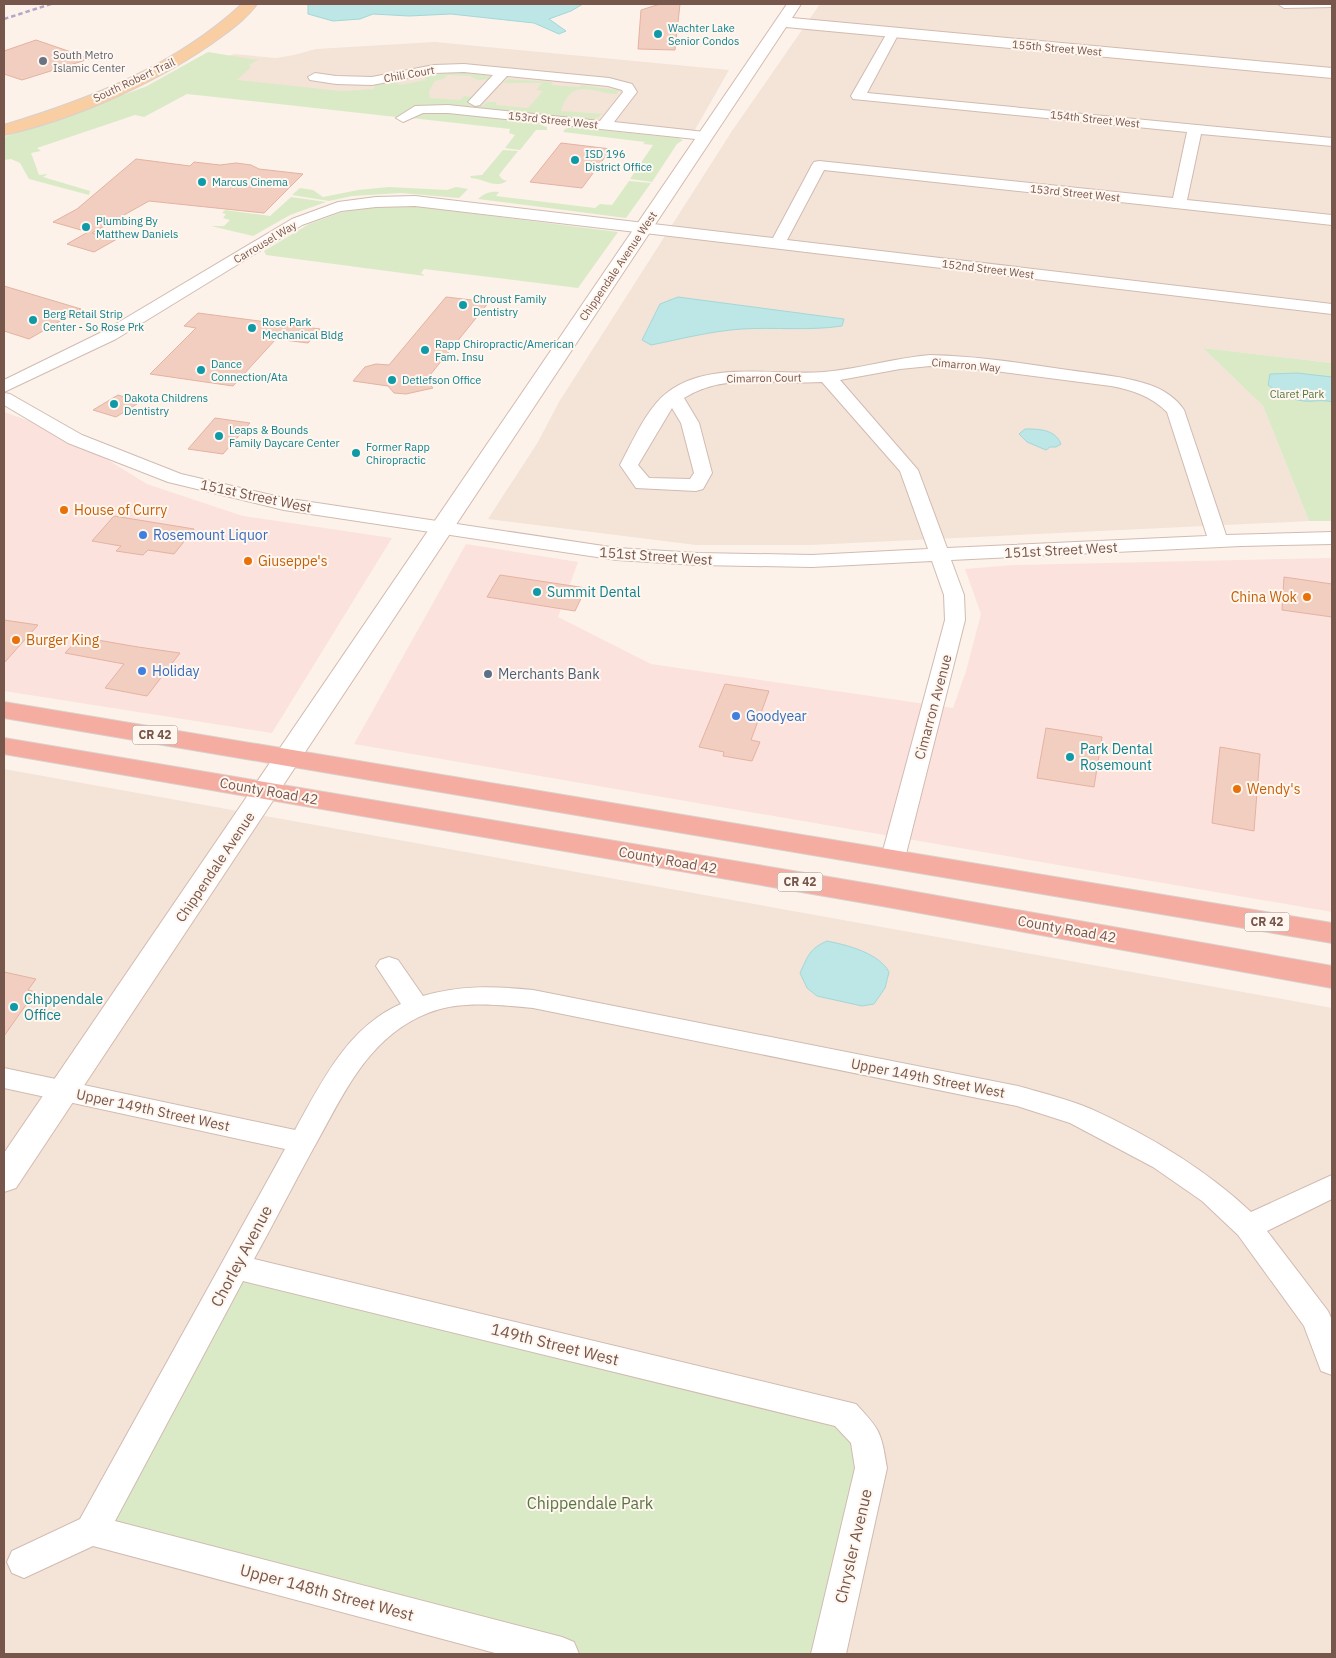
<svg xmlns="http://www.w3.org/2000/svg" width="1336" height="1658" viewBox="0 0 1336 1658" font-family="'IBM Plex Sans',sans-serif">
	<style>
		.residential { fill: #f4e3d7 }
		.commercial { fill: #fce2dd }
		.green { fill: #daeac7 }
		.water { fill: #bde6e6; stroke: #a3d7d8 }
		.building { fill: #f2cec1; stroke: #e4b2a1 }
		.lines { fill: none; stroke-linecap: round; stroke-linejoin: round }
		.street-casing { stroke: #d1bbb1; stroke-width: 2 }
		.secondary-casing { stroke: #d4baae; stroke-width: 2 }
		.primary-casing { stroke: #d9d0cd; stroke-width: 2 }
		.highway-casing { stroke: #d9d0cd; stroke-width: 2 }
		.street { fill: #fff; fill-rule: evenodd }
		.secondary { fill: #fff; fill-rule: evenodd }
		.primary { fill: #f9cea3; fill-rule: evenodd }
		.highway { fill: #f5aca1; fill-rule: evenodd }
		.rail { stroke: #b3a6c7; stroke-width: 2.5; stroke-dasharray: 4.5 3; stroke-linecap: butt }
		.culture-dot { fill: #0f9aa8; stroke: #fff7ef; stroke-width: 2 }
		.worship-dot { fill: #6b7280; stroke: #fff7ef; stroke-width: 2 }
		.food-dot { fill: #e8710a; stroke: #fff7ef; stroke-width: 2 }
		.shop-dot { fill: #3f7fe0; stroke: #fff7ef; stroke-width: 2 }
		.service-dot { fill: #5c6f8a; stroke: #fff7ef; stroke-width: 2 }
		.labels { text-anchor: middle; stroke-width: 4; stroke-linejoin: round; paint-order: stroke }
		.far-culture-label { font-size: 11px; fill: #0d838f; stroke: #fff7ef; text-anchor: start }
		.far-street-label { font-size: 11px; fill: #77564c; stroke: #fff7ef }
		.far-worship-label { font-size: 11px; fill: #5b616d; stroke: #fff7ef; text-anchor: start }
		.far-park-label { font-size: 11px; fill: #587641; stroke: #fff7ef }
		.shield { fill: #fff7ef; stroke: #a0867d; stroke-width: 1 }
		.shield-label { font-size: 12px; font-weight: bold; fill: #77564c }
		.street-label { font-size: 14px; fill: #77564c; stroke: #fff7ef }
		.food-label { font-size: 14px; fill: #c56008; stroke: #fff7ef; text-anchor: start }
		.shop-label { font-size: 14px; fill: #366cbe; stroke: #fff7ef; text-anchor: start }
		.culture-label { font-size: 14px; fill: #0d838f; stroke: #fff7ef; text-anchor: start }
		.service-label { font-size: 14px; fill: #4e5e75; stroke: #fff7ef; text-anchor: start }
		.near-street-label { font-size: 16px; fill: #77564c; stroke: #fff7ef }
		.near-park-label { font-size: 16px; fill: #587641; stroke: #fff7ef }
	</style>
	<rect width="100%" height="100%" fill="#fcf2e9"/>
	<path class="residential" d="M 820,4 L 1332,4 L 1332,363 L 1203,348 L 1263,406 L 1309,521 L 810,545 L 696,545 L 488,519 L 538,442 L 559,402 L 732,131 Z
		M 435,42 L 729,70 L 692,135 L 189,85 L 212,63 L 234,54 L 276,58 L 294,55 L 316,49 Z
		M 4,769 L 1332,1008 L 1332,1654 L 4,1654 Z"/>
	<path class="commercial" d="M 4,412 L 66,434 L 147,484 L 243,516 L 392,538 L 272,733 L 4,691 Z
		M 466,544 L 578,562 L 558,617 L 651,664 L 953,708 L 966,671 L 981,614 L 965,569 L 1012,565 L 1332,558 L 1332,912 L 354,744 Z"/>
	<path class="green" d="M 208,52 L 258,60 L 249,65 L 251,67 L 237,80 L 341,91 L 374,89 L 375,85 L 396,82 L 400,85 L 426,80 L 423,76 C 444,74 471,68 490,77 L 490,79 L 478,80 L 470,76 L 448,75 L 443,79 L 435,81 L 429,91 L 430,98 L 460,100 L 464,96 L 474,97 L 468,104 L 483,106 L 487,102 L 496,102 L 496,105 L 528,108 L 543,91 L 536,90 L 542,83 L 503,83 L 508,79 L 552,82 L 551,85 L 579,87 L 581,85 L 619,90 L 617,94 C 594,94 572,75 561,111 L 603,114 L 589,122 L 428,106 L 412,108 L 396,117 L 187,94 L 144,117 L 135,115 L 37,148 L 41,151 L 31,153 L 39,175 L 48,174 L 43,177 L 90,191 L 89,195 L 29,179 L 20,163 L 11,159 L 4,160 L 4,137 L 145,87 Z
		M 431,111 L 533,122 L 547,127 L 547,130 L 536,130 L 520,150 L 505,148 L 515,135 L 509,133 L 510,129 L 411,118 L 418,113 Z
		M 572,127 L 678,138 L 683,140 L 677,144 L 652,182 L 630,179 L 653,145 L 643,144 L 645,142 L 563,132 L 565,129 Z
		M 503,150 L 518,151 L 499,175 L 502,179 L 507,181 C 494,189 485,179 471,178 L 470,176 L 482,175 Z
		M 629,181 L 651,183 L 626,218 L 478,199 C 485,193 490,191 499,192 L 496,196 L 595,208 L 600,204 L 612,205 Z
		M 389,187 L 447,190 L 456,187 L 468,189 L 459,198 L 401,193 L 352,196 L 329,201 L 292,195 L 300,188 L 313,190 L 323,197 L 358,190 Z
		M 291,197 L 326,202 L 290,215 L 253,236 L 211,226 L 224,226 L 230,220 L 223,218 L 226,214 L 222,213 L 225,210 L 270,216 Z
		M 389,205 L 413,206 L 618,232 L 578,288 L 424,269 L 421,273 L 425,276 L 266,255 L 264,251 L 309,224 L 342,212 Z
		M 1203,348 L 1332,363 L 1332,521 L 1309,521 L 1263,406 Z
		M 236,1267 L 850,1409 L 879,1467 L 835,1654 L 572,1654 L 93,1528 Z"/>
	<path class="water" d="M 308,4 L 583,4 L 571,11 L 549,19 L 566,31 L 559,34 L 534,23 L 451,14 L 409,16 L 373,14 L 360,19 L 333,21 L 308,14 Z
		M 678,297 L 844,319 L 842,326 C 809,331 775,327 742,329 C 711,331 681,339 651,345 L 642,340 L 660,304 Z
		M 1297,373 L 1332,377 L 1332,402 C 1322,399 1315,402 1304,401 C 1291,400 1278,392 1268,385 L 1270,374 Z
		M 1025,429 C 1039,429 1055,429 1061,444 L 1056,447 L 1050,447 L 1046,450 L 1027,442 L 1019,434 Z
		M 827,941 C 847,945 879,953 889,972 L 885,988 L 874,1004 L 862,1006 L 817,996 L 807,988 L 800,973 C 808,956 809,949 827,941 Z"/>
	<path class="building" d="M 660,4 L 680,4 L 675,50 L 638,49 L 641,10 Z
		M 36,40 L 74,53 L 89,59 L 22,80 L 4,74 L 4,51 Z
		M 561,143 L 611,149 L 582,188 L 530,182 Z
		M 136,159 L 190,166 L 194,162 L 220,165 L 236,163 L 251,165 L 259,169 L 303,174 L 264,213 L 149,201 L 92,233 L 117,239 L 94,252 L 67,244 L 88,232 L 53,222 L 77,209 Z
		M 4,286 L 81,309 L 29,339 L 4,331 Z
		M 446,297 L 489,302 L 426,380 L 433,388 L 406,394 L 394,393 L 388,386 L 353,381 L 365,367 L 376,364 L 389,365 Z
		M 198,313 L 320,329 L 308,343 L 276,339 L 233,386 L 150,374 L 196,328 L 184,326 Z
		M 118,395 L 140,402 L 116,417 L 93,410 Z
		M 215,418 L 250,423 L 223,454 L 188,449 Z
		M 114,516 L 194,529 L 174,554 L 148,550 L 143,555 L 116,551 L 121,546 L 92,541 Z
		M 500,575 L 586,588 L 575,611 L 487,597 Z
		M 1284,577 L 1332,584 L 1332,617 L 1282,610 Z
		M 4,620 L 38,625 L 4,663 Z
		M 80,637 L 138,647 L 180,653 L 147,696 L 105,688 L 124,664 L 65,653 Z
		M 725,684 L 769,691 L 751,740 L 760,742 L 752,761 L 723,756 L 724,752 L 699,747 Z
		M 1046,728 L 1102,737 L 1094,787 L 1037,778 Z
		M 1220,747 L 1260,754 L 1254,831 L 1212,823 Z
		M 4,972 L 36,979 L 28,990 L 35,992 L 4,1036 Z"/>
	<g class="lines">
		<g class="street-casing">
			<path id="street" d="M 1278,4 L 1332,4 L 1332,7 L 1284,8 Z
				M 893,29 L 899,33 L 867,93 L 1332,138 L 1332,146 L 1201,134 L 1187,200 L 1332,215 L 1332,225 L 824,170 L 787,240 L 1332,304 L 1332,314 L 415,206 L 376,207 L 341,211 L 302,225 L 116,339 L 4,392 L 4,380 L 104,331 L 292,219 L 338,202 L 376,197 L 415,196 L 773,238 L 812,165 L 814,162 L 819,161 L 1173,198 L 1187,132 L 853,99 L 851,96 L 887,33 Z
				M 464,64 L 609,78 L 632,84 L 637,92 L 614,122 L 705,132 L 710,133 L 712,136 L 710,139 L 705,140 L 448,113 L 423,113 L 403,122 L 396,118 L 415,106 L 448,105 L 600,121 L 623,92 L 622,90 L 608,86 L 507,76 L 480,105 L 475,106 L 468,102 L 493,75 L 464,72 L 434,73 L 372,85 L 336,84 L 310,80 L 308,77 L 315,73 L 336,76 L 372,77 L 434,65 Z
				M 930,355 C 976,356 1022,363 1068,370 C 1095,374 1124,376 1150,385 C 1164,390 1176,398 1184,410 L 1226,535 L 1332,532 L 1332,544 L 1241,546 L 951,560 L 964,595 L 965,620 L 905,858 L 902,864 L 893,866 L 884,864 L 881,858 L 945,620 L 944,595 L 932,561 L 812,567 L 698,565 L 617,560 L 284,510 L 168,482 L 68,443 L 4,405 L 4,393 L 10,394 L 82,435 L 181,474 L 284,498 L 617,548 L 698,553 L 812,555 L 928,549 L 900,471 L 822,382 C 777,385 725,372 684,398 L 699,423 L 712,473 L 703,489 L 696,491 L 636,488 L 620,465 C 632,443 647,407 668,392 C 710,360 776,376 824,372 C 860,369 894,358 930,355 ZM 930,366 L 987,370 L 1111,386 C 1132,390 1151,396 1167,412 L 1207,536 L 947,548 L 918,470 L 840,380 L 900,369 ZM 672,408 L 681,423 L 694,473 L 690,479 L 649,478 L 638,465 Z
				M 389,957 L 398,960 L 423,996 C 459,985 495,986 533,990 L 1018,1086 C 1042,1093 1068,1099 1091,1109 C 1150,1136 1204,1168 1251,1212 L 1332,1175 L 1332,1199 L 1267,1231 L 1328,1311 L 1332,1320 L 1332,1375 L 1321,1371 L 1304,1326 L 1238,1235 L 1202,1201 L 1153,1167 L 1070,1123 L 1017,1106 L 533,1008 C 499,1005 460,1000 428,1013 C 367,1037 343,1096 313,1149 C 293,1185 274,1223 254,1259 L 856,1404 C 881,1431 881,1432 887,1468 L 846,1654 L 811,1654 L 855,1468 L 851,1443 L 835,1426 L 243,1281 L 115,1521 L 562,1637 L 574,1642 L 579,1654 L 499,1654 L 93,1546 L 24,1578 L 12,1573 L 7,1562 L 12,1551 L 80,1519 L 285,1149 L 4,1088 L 4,1068 L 295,1130 C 322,1081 348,1027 401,1004 L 376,966 L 380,960 Z"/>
		</g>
		<g class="secondary-casing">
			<path id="secondary" d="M 787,4 L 801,4 L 792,18 L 1332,68 L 1332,78 L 786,27 L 16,1188 L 4,1192 L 4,1153 Z"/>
		</g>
		<g class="primary-casing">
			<path id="primary" d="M 242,4 L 257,4 C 248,17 233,28 221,37 C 161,81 76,119 4,135 L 4,125 C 90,99 175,66 242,4 Z"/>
		</g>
		<g class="highway-casing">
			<path id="highway" d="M 4,702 L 1332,923 L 1332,943 L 4,718 Z
				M 4,738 L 882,886 L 1332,966 L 1332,988 L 882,906 L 4,754 Z"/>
		</g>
		<use href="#street" class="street"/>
		<use href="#secondary" class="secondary"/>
		<use href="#primary" class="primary"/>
		<use href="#highway" class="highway"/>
		<path class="rail" d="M 4,19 L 51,4"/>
	</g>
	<g class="culture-dot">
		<circle cx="658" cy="34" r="5"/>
		<circle cx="575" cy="160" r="5"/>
		<circle cx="202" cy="182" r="5"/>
		<circle cx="86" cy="227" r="5"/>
		<circle cx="463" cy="305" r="5"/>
		<circle cx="33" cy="320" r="5"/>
		<circle cx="252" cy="328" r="5"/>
		<circle cx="425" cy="350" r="5"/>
		<circle cx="201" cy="370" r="5"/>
		<circle cx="392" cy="380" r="5"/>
		<circle cx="114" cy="404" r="5"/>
		<circle cx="219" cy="436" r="5"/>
		<circle cx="356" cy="453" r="5"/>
		<circle cx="537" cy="592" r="5"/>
		<circle cx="1070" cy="757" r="5"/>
		<circle cx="14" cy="1007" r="5"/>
	</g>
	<circle class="worship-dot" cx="43" cy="61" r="5"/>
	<g class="food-dot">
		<circle cx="64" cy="510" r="5"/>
		<circle cx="248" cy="561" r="5"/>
		<circle cx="1307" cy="597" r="5"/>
		<circle cx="16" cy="640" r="5"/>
		<circle cx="1237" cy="789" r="5"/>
	</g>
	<g class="shop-dot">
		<circle cx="143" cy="535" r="5"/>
		<circle cx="142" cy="671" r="5"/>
		<circle cx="736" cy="716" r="5"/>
	</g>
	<circle class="service-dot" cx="488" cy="674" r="5"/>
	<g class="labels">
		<g class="far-culture-label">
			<text x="668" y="32">Wachter Lake<tspan x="668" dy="13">Senior Condos</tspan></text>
			<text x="585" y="158">ISD 196<tspan x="585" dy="13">District Office</tspan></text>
			<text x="212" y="186">Marcus Cinema</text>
			<text x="96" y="225">Plumbing By<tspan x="96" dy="13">Matthew Daniels</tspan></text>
			<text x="473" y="303">Chroust Family<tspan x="473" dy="13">Dentistry</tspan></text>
			<text x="43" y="318">Berg Retail Strip<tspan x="43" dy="13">Center - So Rose Prk</tspan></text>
			<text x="262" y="326">Rose Park<tspan x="262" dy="13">Mechanical Bldg</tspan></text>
			<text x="435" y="348">Rapp Chiropractic/American<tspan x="435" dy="13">Fam. Insu</tspan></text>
			<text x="211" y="368">Dance<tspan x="211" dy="13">Connection/Ata</tspan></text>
			<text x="402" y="384">Detlefson Office</text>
			<text x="124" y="402">Dakota Childrens<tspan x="124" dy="13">Dentistry</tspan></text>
			<text x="229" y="434">Leaps &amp; Bounds<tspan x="229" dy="13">Family Daycare Center</tspan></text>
			<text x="366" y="451">Former Rapp<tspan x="366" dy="13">Chiropractic</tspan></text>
		</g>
		<g class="far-street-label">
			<text transform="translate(1057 48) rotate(5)" y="4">155th Street West</text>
			<text transform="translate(409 74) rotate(-10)" y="4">Chili Court</text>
			<text transform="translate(134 80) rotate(-25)" y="4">South Robert Trail</text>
			<text transform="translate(1095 119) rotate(6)" y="4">154th Street West</text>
			<text transform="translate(553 120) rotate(6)" y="4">153rd Street West</text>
			<text transform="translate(1075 193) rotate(6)" y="4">153rd Street West</text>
			<text transform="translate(265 242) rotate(-31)" y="4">Carrousel Way</text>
			<text transform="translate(618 266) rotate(-56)" y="4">Chippendale Avenue West</text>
			<text transform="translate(988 269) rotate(7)" y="4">152nd Street West</text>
			<text transform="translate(966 365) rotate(5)" y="4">Cimarron Way</text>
			<text transform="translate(764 378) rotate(-1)" y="4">Cimarron Court</text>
		</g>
		<g class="far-worship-label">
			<text x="53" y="59">South Metro<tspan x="53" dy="13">Islamic Center</tspan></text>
		</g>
		<g class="far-park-label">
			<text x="1297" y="398">Claret Park</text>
		</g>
		<g class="shield">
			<rect x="132.5" y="725.5" width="45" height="19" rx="4"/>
			<rect x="777.5" y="872.5" width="45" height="19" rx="4"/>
			<rect x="1244.5" y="912.5" width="45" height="19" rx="4"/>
		</g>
		<g class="shield-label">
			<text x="155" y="739">CR 42</text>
			<text x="800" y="886">CR 42</text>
			<text x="1267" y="926">CR 42</text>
		</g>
		<g class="street-label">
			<text transform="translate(256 496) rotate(12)" y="5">151st Street West</text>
			<text transform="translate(1061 550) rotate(-3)" y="5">151st Street West</text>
			<text transform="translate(656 556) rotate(4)" y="5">151st Street West</text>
			<text transform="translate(933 707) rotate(-75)" y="5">Cimarron Avenue</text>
			<text transform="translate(269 791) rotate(10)" y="5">County Road 42</text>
			<text transform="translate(668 860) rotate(10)" y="5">County Road 42</text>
			<text transform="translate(215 867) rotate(-56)" y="5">Chippendale Avenue</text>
			<text transform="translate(1067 929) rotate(10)" y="5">County Road 42</text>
			<text transform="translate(928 1078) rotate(11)" y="5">Upper 149th Street West</text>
			<text transform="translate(153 1110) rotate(12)" y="5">Upper 149th Street West</text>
		</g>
		<g class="food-label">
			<text x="74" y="515">House of Curry</text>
			<text x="258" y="566">Giuseppe's</text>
			<text x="1297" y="602" text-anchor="end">China Wok</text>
			<text x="26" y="645">Burger King</text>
			<text x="1247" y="794">Wendy's</text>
		</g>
		<g class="shop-label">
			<text x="153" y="540">Rosemount Liquor</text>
			<text x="152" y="676">Holiday</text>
			<text x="746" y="721">Goodyear</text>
		</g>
		<g class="culture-label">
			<text x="547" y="597">Summit Dental</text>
			<text x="1080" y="754">Park Dental<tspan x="1080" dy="16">Rosemount</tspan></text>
			<text x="24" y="1004">Chippendale<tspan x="24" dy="16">Office</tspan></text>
		</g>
		<g class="service-label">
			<text x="498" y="679">Merchants Bank</text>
		</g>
		<g class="near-street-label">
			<text transform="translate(241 1256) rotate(-62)" y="6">Chorley Avenue</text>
			<text transform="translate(555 1344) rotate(14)" y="6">149th Street West</text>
			<text transform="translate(853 1546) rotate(-77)" y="6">Chrysler Avenue</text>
			<text transform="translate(327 1592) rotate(15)" y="6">Upper 148th Street West</text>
		</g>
		<g class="near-park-label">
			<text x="590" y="1509">Chippendale Park</text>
		</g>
	</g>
	<rect width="1336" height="1658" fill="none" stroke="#77564c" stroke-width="10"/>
</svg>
